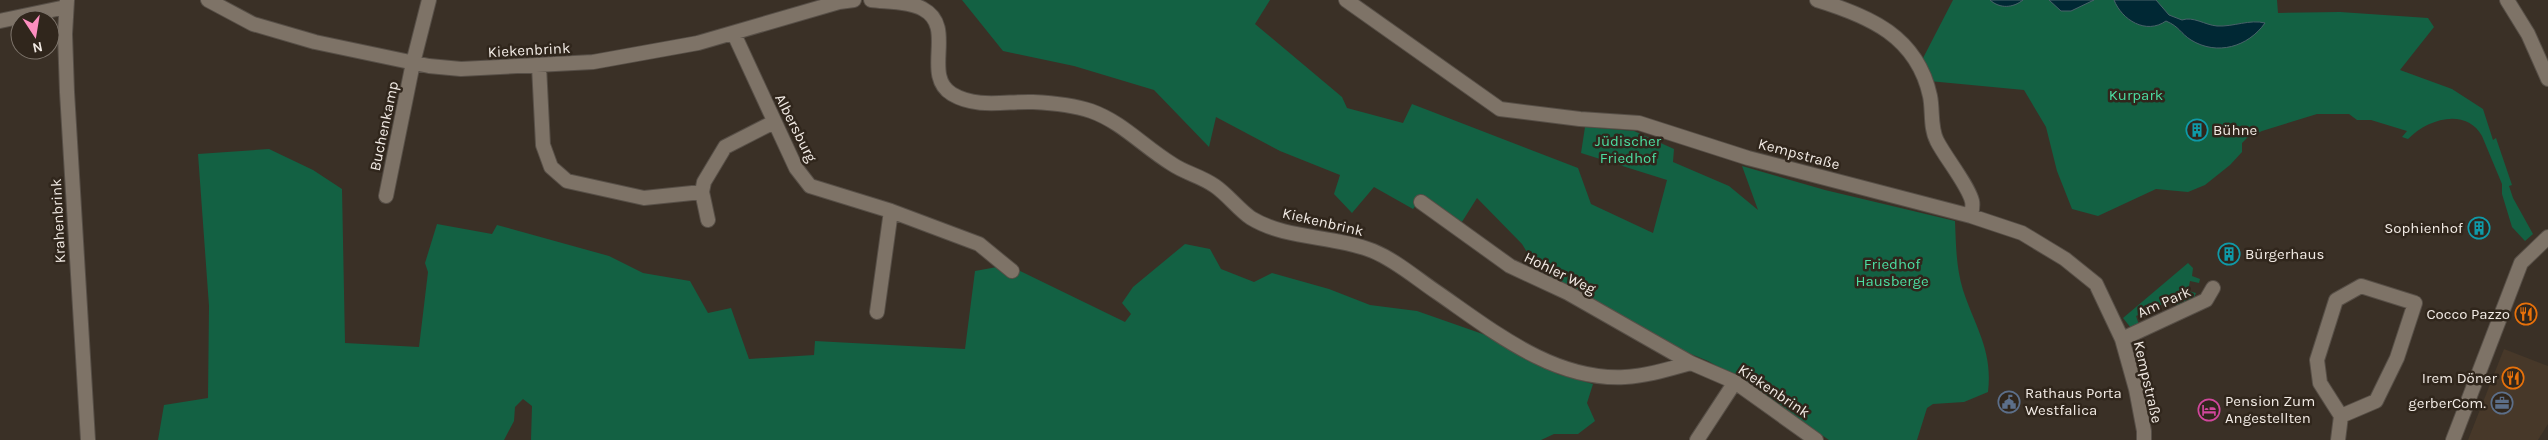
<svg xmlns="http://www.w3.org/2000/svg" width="2548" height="440" viewBox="0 0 2548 440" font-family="Karla,sans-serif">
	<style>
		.built { fill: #473829 }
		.green { fill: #136143 }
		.water { fill: #002834; stroke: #496269 }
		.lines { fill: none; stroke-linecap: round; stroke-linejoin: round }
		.minor-casing { stroke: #574f47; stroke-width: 16 }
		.minor { stroke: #7e7367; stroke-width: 14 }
		.labels { text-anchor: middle; stroke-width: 5; stroke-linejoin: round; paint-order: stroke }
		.street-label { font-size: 15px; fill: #f2ebe5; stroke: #30261c }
		.park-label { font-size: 15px; fill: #4cdea2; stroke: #30261c }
		.poi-label { font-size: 15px; fill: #f2ebe5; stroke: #30261c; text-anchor: start }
	</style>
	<rect width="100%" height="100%" fill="#3a3026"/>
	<path class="built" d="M 2504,349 L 2548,366 L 2548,424 L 2538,440 L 2468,440 Z"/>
	<path class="green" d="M 962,0 L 1270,0 L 1255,24 L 1342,97 L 1347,108 L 1403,123 L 1412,104 L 1578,168 L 1591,204 L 1653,233 L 1667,180 L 1581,153 L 1585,127 L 1634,131 L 1674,149 L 1673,162 L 1729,186 L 1758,210 L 1742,166 L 1825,190 L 1955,221 C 1956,245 1956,267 1963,290 C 1975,327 1993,350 1988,392 L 1964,402 L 1933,404 L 1927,408 L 1917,440 L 1829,440 L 1745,382 L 1708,361 L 1669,345 L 1616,312 L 1549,276 L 1536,267 L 1522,244 L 1477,198 L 1460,225 L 1423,197 L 1413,209 L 1374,187 L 1352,213 L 1334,194 L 1340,175 L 1280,151 L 1216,117 L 1209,147 L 1154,90 L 1074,66 L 1003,51 Z
		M 1953,0 L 2277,0 L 2278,13 L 2340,12 L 2428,18 L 2434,27 L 2400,70 L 2452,89 L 2483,109 L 2493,140 L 2496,138 L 2512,185 L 2509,186 L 2513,198 L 2533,234 L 2525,241 L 2512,227 L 2502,194 L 2502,184 L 2482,136 C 2466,107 2427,119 2408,139 L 2402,137 L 2407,131 L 2371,120 L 2357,120 L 2349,114 L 2317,114 L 2262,131 L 2247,138 L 2242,143 L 2242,152 L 2230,165 L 2205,185 L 2188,192 L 2156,189 L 2098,216 L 2072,209 L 2057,171 L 2046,127 L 2024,90 L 1929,81 L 1922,60 Z
		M 269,149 L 313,170 L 342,189 L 345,343 L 419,347 L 428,272 L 425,263 L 437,224 L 492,234 L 497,225 L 609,256 L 643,273 L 690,281 L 708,313 L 731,308 L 749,359 L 814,355 L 815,341 L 965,349 L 975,271 L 1008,265 L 1125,322 L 1131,314 L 1122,303 L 1133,287 L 1185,244 L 1210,249 L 1221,269 L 1254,282 L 1272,273 L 1329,289 L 1370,305 L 1417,311 L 1497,339 L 1557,374 L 1593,384 L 1587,403 L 1595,421 L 1578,434 L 1554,434 L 1541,440 L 531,440 L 532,406 L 523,399 L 515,407 L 514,421 L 504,440 L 158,440 L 164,405 L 208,398 L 209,306 L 198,154 Z
		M 2188,263 L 2193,268 L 2192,276 L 2200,279 L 2199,283 L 2190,281 L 2188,291 L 2196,293 L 2193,300 L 2178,309 L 2174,299 L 2136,316 L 2139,325 L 2131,328 L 2123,318 Z"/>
	<path class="water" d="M 1990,0 L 2023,0 C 2013,8 2000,9 1990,0 Z
		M 2049,0 L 2094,0 L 2071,11 L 2061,11 Z
		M 2114,0 L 2156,0 L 2169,15 L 2182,20 C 2193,16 2205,25 2217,26 C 2233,27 2250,19 2265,23 C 2248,47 2217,56 2191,40 C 2180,33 2180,27 2166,21 C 2146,35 2122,20 2114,0 Z"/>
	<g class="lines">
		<g class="minor-casing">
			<path id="minor" d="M 67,0 L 65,34 L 67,92 L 88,440
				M 208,0 L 253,24 L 315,42 L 429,66 L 461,69 L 593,62 L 698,43 L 839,2 L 854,0
				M 871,0 C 886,2 910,1 923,9 C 957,27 921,75 952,94 C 977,109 1006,101 1033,102 C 1052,103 1073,105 1091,111 C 1122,122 1144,147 1172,164 C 1185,173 1201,176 1215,186 C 1228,195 1238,209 1251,218 C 1287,240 1334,235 1373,251 C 1397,261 1417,279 1438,293 C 1493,331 1554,381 1625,377 C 1647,376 1669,369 1691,363
				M 1346,0 L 1500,109 L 1580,119 L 1639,123 L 1748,158 L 1971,216 L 2022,233 L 2065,259 L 2096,284 L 2122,339 L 2136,389 L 2144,431 L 2144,440
				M 1817,0 C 1869,16 1917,36 1930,96 C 1933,110 1930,128 1937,141 C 1945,157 1968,185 1972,201 C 1973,205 1972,211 1971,216
				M 2507,0 L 2528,34 L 2548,79
				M 0,21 L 66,7
				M 734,34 L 796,168 L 810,186 L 891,211 L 979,244 L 1012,271
				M 539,66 L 543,145 L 551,167 L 567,181 L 644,198 L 702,192
				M 386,196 L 413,63 L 429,0
				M 1421,202 L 1510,266 L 1568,293 L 1691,363 L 1735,382 L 1816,440
				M 708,220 L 702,192 L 704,182 L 725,147 L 774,122
				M 877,312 L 891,211
				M 2122,339 L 2206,300 L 2213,288
				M 1697,440 L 1735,382
				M 2338,440 L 2341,416 L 2376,401 L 2397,358 L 2415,303 L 2361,286 L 2336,300 L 2317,360 L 2320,383 L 2341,416
				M 2453,440 L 2521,263 L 2548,237"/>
		</g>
		<use href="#minor" class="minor"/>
	</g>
	<defs>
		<g id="building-ring" transform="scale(1.125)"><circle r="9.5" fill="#30261c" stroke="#0f9aa8" stroke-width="1.5"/><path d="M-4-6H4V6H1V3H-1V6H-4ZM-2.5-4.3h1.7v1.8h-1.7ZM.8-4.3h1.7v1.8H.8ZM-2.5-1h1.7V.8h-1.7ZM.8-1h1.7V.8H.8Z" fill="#0f9aa8"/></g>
		<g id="restaurant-ring" transform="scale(1.125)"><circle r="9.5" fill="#30261c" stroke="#e8710a" stroke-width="1.5"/><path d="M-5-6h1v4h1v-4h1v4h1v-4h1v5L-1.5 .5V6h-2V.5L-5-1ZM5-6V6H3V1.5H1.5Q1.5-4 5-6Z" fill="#e8710a"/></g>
		<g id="civic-ring" transform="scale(1.125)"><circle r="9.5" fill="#30261c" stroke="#5c6f8a" stroke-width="1.5"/><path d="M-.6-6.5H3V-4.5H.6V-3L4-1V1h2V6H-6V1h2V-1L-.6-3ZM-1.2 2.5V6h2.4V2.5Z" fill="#5c6f8a"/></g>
		<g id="office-ring" transform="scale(1.125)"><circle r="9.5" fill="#30261c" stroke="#5c6f8a" stroke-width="1.5"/><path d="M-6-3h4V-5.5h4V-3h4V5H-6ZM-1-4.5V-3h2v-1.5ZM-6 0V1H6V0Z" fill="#5c6f8a"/></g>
		<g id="hotel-ring" transform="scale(1.125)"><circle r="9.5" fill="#30261c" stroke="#d1479c" stroke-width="1.5"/><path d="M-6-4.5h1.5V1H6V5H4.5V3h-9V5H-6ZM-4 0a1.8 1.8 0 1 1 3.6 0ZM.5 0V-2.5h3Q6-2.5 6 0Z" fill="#d1479c"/></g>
	</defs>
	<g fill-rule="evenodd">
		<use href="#building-ring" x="2197" y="130"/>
		<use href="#building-ring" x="2479" y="228"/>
		<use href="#building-ring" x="2229" y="254"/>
		<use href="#restaurant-ring" x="2526" y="314"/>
		<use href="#restaurant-ring" x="2513" y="378"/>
		<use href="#civic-ring" x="2009" y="402"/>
		<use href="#office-ring" x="2502" y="403"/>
		<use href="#hotel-ring" x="2209" y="410"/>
	</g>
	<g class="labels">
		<g class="street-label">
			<text transform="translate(529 50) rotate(-3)" y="5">Kiekenbrink</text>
			<text transform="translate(384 126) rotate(-78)" y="5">Buchenkamp</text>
			<text transform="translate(796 128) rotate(63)" y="5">Albersburg</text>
			<text transform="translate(1799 154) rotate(15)" y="5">Kempstraße</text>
			<text transform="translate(58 221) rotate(-93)" y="5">Krahenbrink</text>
			<text transform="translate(1323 222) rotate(13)" y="5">Kiekenbrink</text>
			<text transform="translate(1560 273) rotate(26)" y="5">Hohler Weg</text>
			<text transform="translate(2164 302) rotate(-24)" y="5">Am Park</text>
			<text transform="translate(2148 382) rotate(77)" y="5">Kempstraße</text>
			<text transform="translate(1774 391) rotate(34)" y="5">Kiekenbrink</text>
		</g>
		<g class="park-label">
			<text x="2136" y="100">Kurpark</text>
			<text x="1628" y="146">Jüdischer<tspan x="1628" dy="17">Friedhof</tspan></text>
			<text x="1892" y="269">Friedhof<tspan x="1892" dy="17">Hausberge</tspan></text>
		</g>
		<g class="poi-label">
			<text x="2213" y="135">Bühne</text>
			<text x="2463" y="233" text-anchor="end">Sophienhof</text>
			<text x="2245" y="259">Bürgerhaus</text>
			<text x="2510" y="319" text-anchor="end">Cocco Pazzo</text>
			<text x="2497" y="383" text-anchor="end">Irem Döner</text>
			<text x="2025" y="398">Rathaus Porta<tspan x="2025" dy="17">Westfalica</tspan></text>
			<text x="2225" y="406">Pension Zum<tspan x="2225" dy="17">Angestellten</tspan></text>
			<text x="2486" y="408" text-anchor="end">gerberCom.</text>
		</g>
	</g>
	<g transform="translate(35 35) rotate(168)"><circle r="24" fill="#30261c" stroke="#7e756c"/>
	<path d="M0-4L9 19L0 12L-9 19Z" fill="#fd8ec0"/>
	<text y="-8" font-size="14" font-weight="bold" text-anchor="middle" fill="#f2ebe5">N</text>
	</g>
</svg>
